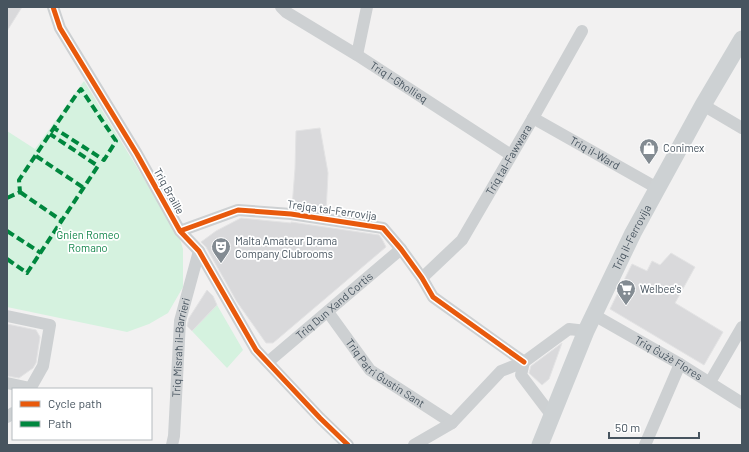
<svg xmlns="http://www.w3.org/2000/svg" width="749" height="452" viewBox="0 0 749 452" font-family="Barlow,sans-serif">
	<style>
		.green { fill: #d5f2df }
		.building { fill: #d9d9db; stroke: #e3e3e4 }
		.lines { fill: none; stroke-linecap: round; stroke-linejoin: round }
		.street { stroke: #cdd0d2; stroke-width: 12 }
		.secondary { stroke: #cdd1d3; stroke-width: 17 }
		.quiet { stroke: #00873e; stroke-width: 4; stroke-dasharray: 8 4; stroke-linecap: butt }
		.cycleway-casing { stroke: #fff; stroke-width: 8 }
		.cycleway { stroke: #e8590c; stroke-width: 5 }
		.labels { text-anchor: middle; stroke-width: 3.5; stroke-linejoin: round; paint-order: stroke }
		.street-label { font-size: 11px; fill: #47545f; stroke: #fff }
		.poi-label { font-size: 11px; fill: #47545f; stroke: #fff; text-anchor: start }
		.park-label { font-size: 11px; fill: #12864b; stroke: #fff }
	</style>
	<rect width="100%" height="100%" fill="#f2f1f1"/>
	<path class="green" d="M 84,81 L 179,236 L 183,249 L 183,287 L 168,313 L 149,324 L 127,332 L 7,307 L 7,131 L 35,149 Z
		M 217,305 L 243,350 L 227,368 L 192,331 Z"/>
	<path class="building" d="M 7,7 L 22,7 L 7,31 Z
		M 320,128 L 328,173 L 326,212 L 292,207 L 295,169 L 296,131 Z
		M 241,218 L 291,223 L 291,222 L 379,235 L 382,239 L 386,247 L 273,343 L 266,343 L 237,302 L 206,247 L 201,242 L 216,231 Z
		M 671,253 L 695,267 L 675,303 L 723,332 L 704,365 L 610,309 L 632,264 L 647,271 L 652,261 L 660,265 Z
		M 207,290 L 213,296 L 217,305 L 192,331 L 187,326 L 189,318 Z
		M 7,324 L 36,330 L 40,337 L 36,363 L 33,368 L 19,378 L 7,376 Z
		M 562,343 L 549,379 L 542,385 L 529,373 L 531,366 Z"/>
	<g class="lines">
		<g class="street">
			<path d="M 53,7 L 60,28 L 137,154 L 180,231 L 199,251 L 256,350 L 320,418 L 348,445"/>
			<path id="s1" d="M 281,7 L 286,12 L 357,55 L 511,155"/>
			<path d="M 357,55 L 367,7"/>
			<path d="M 703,105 L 742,128"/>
			<path id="s2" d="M 533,118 L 657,188"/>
			<path d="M 180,231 L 238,210 L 291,214 L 383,228 L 401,249 L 422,278 L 433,297 L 524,362"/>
			<path id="s3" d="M 422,278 L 462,240 L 533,118 L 582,31"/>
			<path id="s4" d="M 328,312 L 370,370 L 452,423"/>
			<path id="s5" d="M 594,315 L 680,364 L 742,403"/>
			<path d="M 7,316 L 50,325 L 43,366 L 30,389"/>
			<path id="s6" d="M 268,362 L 401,249"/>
			<path d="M 524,362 L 521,375 L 552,416"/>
			<path d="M 710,382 L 742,327"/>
			<path d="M 7,383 L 30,388"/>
			<path d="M 7,417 L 13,413"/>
			<path id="s7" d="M 172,445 L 174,436 L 180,321 L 199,251"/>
			<path d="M 414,445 L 452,423 L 501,371 L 524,362 L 569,329 L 586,331"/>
			<path d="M 645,445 L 680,364"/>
		</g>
		<path class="secondary" id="s8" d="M 540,445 L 586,331 L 633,233 L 703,105 L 742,39"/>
		<path class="quiet" d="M 36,156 L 84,188
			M 20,192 L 62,221
			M 7,198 L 20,192 L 19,180 L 76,95 L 81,89 L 116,141 L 104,160 L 54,128
			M 7,231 L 41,253
			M 7,259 L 27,273 L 98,166 L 50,134"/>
		<g class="cycleway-casing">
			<path id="cycleway" d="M 53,7 L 60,28 L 137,154 L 180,231 L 199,251 L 256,350 L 320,418 L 348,445
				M 180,231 L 238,210 L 291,214 L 383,228 L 401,249 L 422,278 L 433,297 L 524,362"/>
		</g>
		<use href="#cycleway" class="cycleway"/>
	</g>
	<defs>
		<g id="shop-pin" transform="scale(1)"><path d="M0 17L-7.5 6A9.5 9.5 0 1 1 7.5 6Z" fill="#838b92" stroke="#fff"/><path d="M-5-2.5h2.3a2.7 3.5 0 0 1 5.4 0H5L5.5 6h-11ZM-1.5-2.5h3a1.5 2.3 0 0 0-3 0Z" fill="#fff"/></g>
		<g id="theatre-pin" transform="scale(1)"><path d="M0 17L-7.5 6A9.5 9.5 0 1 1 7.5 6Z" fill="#838b92" stroke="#fff"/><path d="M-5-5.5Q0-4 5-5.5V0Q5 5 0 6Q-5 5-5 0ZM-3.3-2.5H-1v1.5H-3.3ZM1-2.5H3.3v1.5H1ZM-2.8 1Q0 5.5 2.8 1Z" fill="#fff"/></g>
		<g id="supermarket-pin" transform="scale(1)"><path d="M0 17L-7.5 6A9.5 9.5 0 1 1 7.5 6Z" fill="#838b92" stroke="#fff"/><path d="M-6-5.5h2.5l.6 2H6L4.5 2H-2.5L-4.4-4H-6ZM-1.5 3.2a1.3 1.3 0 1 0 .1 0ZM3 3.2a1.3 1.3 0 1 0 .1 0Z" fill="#fff"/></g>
	</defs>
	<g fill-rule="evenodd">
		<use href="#shop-pin" x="649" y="148"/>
		<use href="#theatre-pin" x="221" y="247"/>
		<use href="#supermarket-pin" x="626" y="289"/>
	</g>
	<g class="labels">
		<g class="street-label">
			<text dy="4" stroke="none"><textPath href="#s1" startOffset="140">Triq l-Għollieq</textPath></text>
			<text dy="4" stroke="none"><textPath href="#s2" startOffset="71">Triq il-Ward</textPath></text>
			<text dy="4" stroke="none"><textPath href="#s3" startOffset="148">Triq tal-Fawwara</textPath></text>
			<text transform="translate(169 191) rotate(61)" y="4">Triq Braille</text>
			<text transform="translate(332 210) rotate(8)" y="4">Trejqa tal-Ferrovija</text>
			<text dy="4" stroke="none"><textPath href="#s8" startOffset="227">Triq il-Ferrovija</textPath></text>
			<text dy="4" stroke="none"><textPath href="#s6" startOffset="87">Triq Dun Xand Cortis</textPath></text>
			<text dy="4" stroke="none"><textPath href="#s7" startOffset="98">Triq Misraħ il-Barrieri</textPath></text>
			<text dy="4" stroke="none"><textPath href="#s5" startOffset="86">Triq Ġużè Flores</textPath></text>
			<text dy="4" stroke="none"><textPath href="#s4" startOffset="85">Triq Patri Ġustin Sant</textPath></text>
		</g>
		<g class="poi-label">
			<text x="663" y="152">Conimex</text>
			<text x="235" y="245">Malta Amateur Drama<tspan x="235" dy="13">Company Clubrooms</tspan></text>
			<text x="640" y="293">Welbee's</text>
		</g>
		<g class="park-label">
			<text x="88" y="239">Ġnien Romeo<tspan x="88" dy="13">Romano</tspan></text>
		</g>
	</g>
	<rect width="749" height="452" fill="none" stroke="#47545f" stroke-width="16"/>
	<rect x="12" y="388" width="140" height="52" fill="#ffffff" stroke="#b5bbbf"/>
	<rect x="20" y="401" width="20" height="6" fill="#e8590c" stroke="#b5bbbf"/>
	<text x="48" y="408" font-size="12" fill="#47545f">Cycle path</text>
	<rect x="20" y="421" width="20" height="6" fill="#00873e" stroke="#b5bbbf"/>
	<text x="48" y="428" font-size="12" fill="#47545f">Path</text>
	<path d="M609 432v6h90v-6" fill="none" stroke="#47545f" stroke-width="2"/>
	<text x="615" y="432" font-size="12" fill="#47545f" stroke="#ffffff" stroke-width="3" paint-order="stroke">50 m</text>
</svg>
